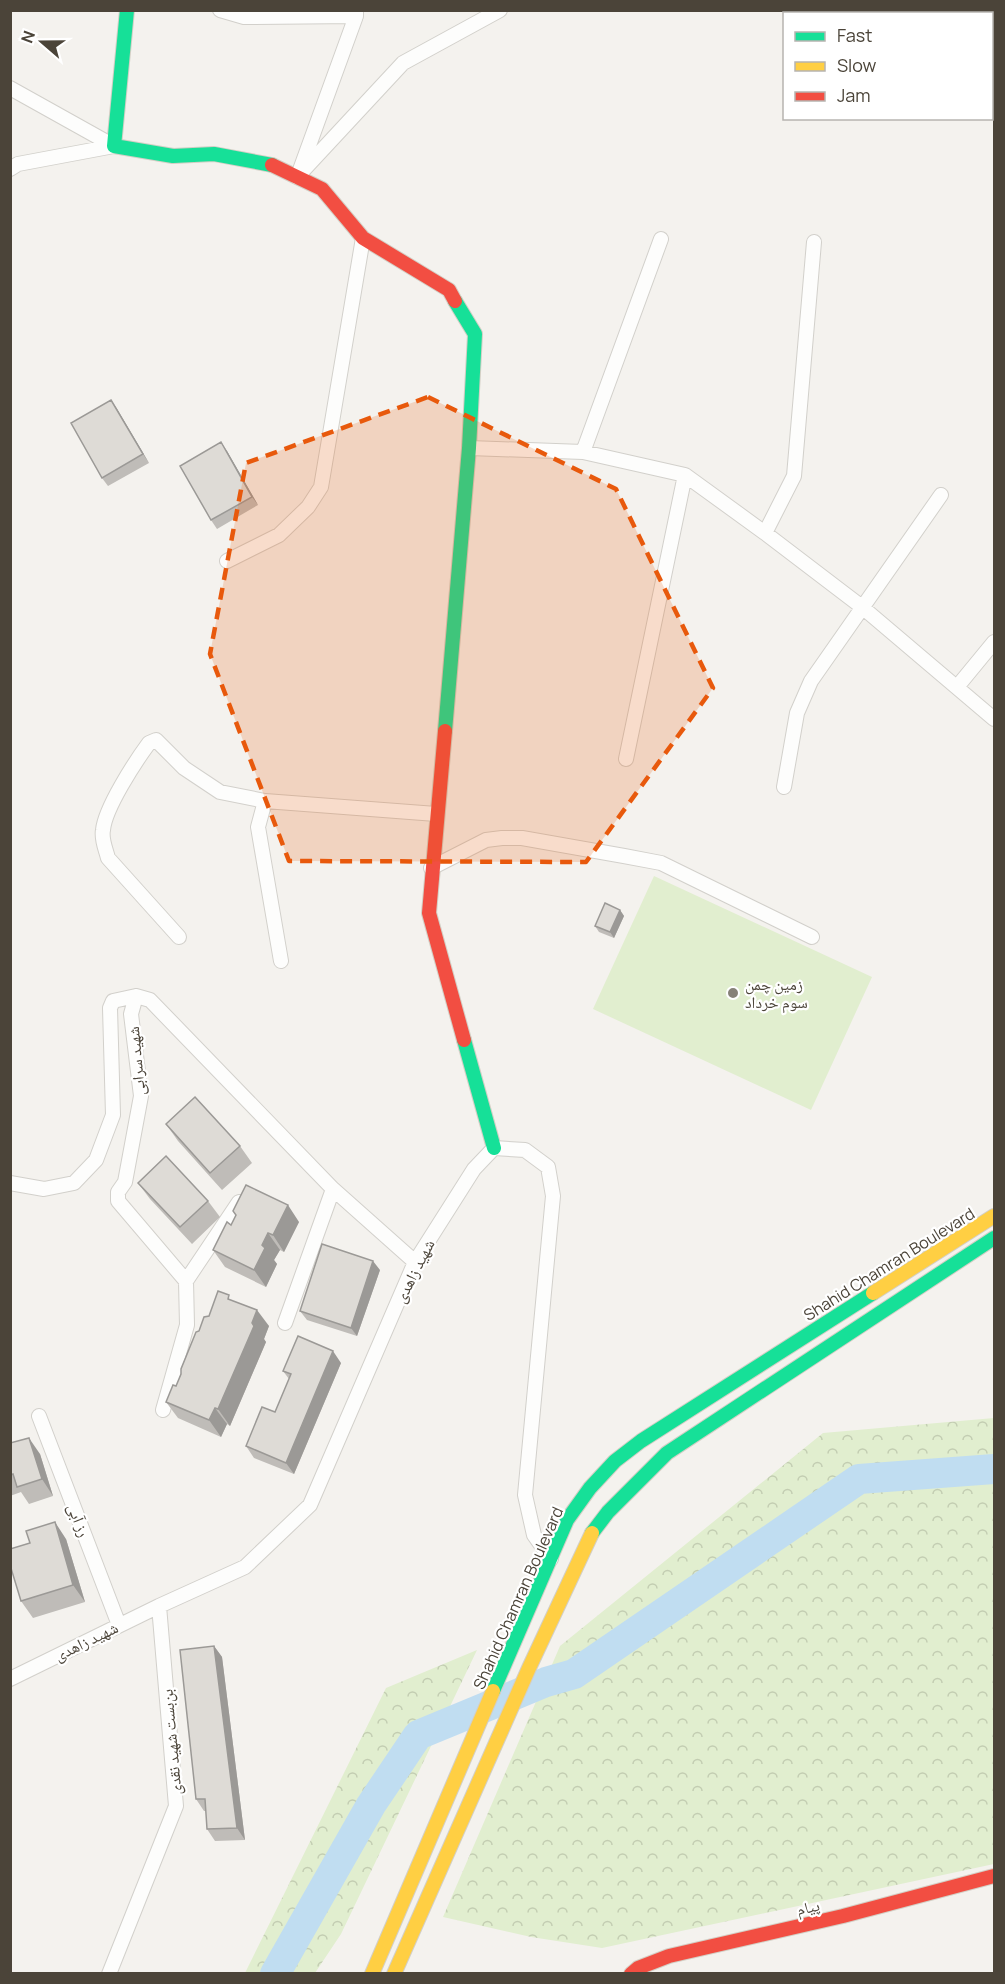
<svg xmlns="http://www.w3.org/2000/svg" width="1005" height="1984" viewBox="0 0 1005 1984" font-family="Manrope,'Noto Naskh Arabic',sans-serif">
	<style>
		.forest { fill: url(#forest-crowns) }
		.pitch { fill: #e1eecf }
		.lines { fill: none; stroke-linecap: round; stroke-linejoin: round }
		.river { stroke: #c0ddf1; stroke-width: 30 }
		.street-casing { stroke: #d2d0cb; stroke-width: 16 }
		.fast-casing { stroke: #d3cfc5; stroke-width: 16 }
		.slow-casing { stroke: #d3cfc5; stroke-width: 16 }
		.jam-casing { stroke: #d3cfc5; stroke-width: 16 }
		.street { stroke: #fdfdfc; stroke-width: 14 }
		.fast { stroke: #16e098; stroke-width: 14 }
		.slow { stroke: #ffcf43; stroke-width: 14 }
		.jam { stroke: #f24e42; stroke-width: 14 }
		.wall { fill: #bfbcb8 }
		.shaded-wall { fill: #9b9996 }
		.building { fill: #dedbd6; stroke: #9b9996; stroke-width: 1.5 }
		.marked { fill: #e8590c; fill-opacity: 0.2; stroke: #e8590c; stroke-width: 4.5; stroke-dasharray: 12 8; stroke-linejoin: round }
		.poi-dot { fill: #868178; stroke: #fff; stroke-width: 2 }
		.labels { text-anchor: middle; stroke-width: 4.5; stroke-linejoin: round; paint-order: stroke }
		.poi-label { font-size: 16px; fill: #4b4439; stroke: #fff; text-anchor: start }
		.street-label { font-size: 16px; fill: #4b4439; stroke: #fff }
	</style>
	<defs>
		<pattern id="forest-crowns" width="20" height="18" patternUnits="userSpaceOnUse" patternTransform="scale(1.5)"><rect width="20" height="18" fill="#e1eecf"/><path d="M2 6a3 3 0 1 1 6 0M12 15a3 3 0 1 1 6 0" fill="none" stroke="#c3cdb2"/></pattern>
	</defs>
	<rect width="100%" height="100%" fill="#f4f2ee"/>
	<path class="forest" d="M 994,1418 L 994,1864 L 602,1948 L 531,1937 L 443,1917 L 560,1646 L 823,1433 Z
		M 477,1650 L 341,1934 L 315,1973 L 245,1973 L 386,1688 Z"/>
	<path class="pitch" d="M 654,876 L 872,977 L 811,1110 L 593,1009 Z"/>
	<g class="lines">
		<path class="river" d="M 275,1974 L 371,1805 L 418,1735 L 546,1682 L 574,1674 L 859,1479 L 994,1469"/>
		<g class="street-casing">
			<path id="street" d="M 220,10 L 244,17 L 356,16
				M 10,88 L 114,146
				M 10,169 L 18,164 L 114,146
				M 300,170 L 356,16 L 356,10
				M 297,177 L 403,63 L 500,10
				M 469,448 L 583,452 L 685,475 L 765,533 L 862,607 L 994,719
				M 583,452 L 661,239
				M 765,533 L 794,476 L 814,242
				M 227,561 L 279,535 L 308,507 L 321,487 L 363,238
				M 957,687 L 994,642
				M 626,759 L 685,475
				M 784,787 L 797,713 L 811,681 L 941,495
				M 265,801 L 258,827 L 281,961
				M 431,868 L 486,840 L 502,838 L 522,838 L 624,856 L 661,863 L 812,937
				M 179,937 L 108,858 C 106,850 101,839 103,830 C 105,808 135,762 149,743 L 156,740 L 184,768 L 220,792 L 265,801 L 436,814
				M 136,996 L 131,1014 L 141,1096 L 125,1182 L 118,1192 L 118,1201 L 186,1281 L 187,1325 L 163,1410
				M 10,1183 L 44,1189 L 74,1183 L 96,1160 L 113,1115 L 110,1008 L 113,1001 L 136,996 L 150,1000 L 333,1189 L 415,1262
				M 186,1281 L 239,1202
				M 285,1323 L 333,1189
				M 39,1416 L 119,1625
				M 10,1679 L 159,1606 L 245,1567 L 310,1505 L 415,1262 L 474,1169 L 494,1148 L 525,1150 L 548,1167 L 553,1196 L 525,1495 L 534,1535 L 551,1559
				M 109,1974 L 176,1806 L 159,1606"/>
		</g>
		<g class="fast-casing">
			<path id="fast" d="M 127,10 L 114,146 L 173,156 L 214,154 L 272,165
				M 445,731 L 469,448 L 475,334 L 455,301
				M 464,1040 L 494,1148
				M 592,1533 L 608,1512 L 667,1453 L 994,1238
				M 493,1691 L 567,1520 L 590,1488 L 615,1461 L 641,1441 L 873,1293"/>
		</g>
		<g class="slow-casing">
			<path id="slow" d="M 990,10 L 994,20
				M 873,1293 L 994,1216
				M 372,1974 L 493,1691
				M 394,1974 L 529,1668 L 592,1533"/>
		</g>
		<g class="jam-casing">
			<path id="jam" d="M 272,165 L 322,189 L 363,238 L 449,290 L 455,301
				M 445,731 L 429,913 L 464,1040
				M 631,1974 L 638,1968 L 669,1956 L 843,1916 L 994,1876"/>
		</g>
		<use href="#street" class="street"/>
		<use href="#fast" class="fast"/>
		<use href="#slow" class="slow"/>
		<use href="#jam" class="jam"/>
	</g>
	<path class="wall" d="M 111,400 L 117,409 L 149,463 L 108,486 L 102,478 Z
		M 227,451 L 258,505 L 217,529 L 211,520 Z
		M 620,910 L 624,916 L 614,938 L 599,932 L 595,926 Z
		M 166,1124 L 240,1146 L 252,1163 L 222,1190 L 178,1141 Z
		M 138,1183 L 208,1201 L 220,1217 L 192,1244 L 150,1199 Z
		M 233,1211 L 299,1222 L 284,1252 L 280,1250 L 274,1260 L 277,1264 L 266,1287 L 225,1267 L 213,1250 L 231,1225 L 236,1216 Z
		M 380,1270 L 357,1336 L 307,1320 L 300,1311 Z
		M 234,1301 L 269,1326 L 264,1339 L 266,1342 L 230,1426 L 227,1424 L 221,1437 L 178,1418 L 166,1402 L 176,1386 L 199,1331 L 209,1316 Z
		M 341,1363 L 294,1474 L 254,1458 L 246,1446 L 275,1412 L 289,1379 L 283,1371 Z
		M 10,1443 L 40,1454 L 53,1496 L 29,1504 L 21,1492 L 10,1496 Z
		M 66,1539 L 85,1602 L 33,1618 L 21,1601 Z
		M 214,1646 L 222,1657 L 245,1840 L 215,1841 L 207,1829 L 206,1811 L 204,1811 L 196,1799 Z"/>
	<path class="shaded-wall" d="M 111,400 L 117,409 L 149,463 L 143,454 Z
		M 221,442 L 227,451 L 258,505 L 252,497 Z
		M 620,910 L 624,916 L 614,938 L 610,932 Z
		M 288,1205 L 299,1222 L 284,1252 L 273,1235 Z
		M 268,1233 L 280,1250 L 274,1260 L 277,1264 L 266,1287 L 254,1270 L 262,1245 Z
		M 373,1261 L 380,1270 L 357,1336 L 351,1328 Z
		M 257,1310 L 269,1326 L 264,1339 L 266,1342 L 230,1426 L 218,1409 Z
		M 333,1351 L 341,1363 L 294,1474 L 286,1463 Z
		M 215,1408 L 227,1424 L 221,1437 L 209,1420 Z
		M 29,1438 L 40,1454 L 53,1496 L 42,1479 Z
		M 55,1522 L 66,1539 L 85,1602 L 73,1585 Z
		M 214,1646 L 222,1657 L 245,1840 L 237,1828 Z"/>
	<path class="building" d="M 111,400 L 143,454 L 102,478 L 71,423 Z
		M 221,442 L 252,497 L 211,520 L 180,466 Z
		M 605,903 L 620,910 L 610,932 L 595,926 Z
		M 195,1097 L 240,1146 L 210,1173 L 166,1124 Z
		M 166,1156 L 208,1201 L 180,1227 L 138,1183 Z
		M 246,1185 L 288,1205 L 273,1235 L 268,1233 L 262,1245 L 265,1248 L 254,1270 L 213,1250 L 227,1222 L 231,1225 L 236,1215 L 233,1211 Z
		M 322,1244 L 373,1261 L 351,1328 L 300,1311 Z
		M 218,1291 L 229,1295 L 228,1299 L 257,1310 L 252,1323 L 254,1326 L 218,1409 L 215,1408 L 209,1420 L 166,1402 L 173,1385 L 176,1386 L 181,1374 L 181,1369 L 196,1332 L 199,1331 L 204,1317 L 209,1316 Z
		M 298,1336 L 333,1351 L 286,1463 L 246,1446 L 262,1407 L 275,1412 L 291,1374 L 283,1371 Z
		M 29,1438 L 42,1479 L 17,1487 L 13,1474 L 10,1475 L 10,1443 Z
		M 55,1522 L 73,1585 L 21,1601 L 10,1565 L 10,1549 L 30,1543 L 26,1531 Z
		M 214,1646 L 237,1828 L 207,1829 L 205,1799 L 196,1799 L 180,1650 Z"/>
	<path class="marked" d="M 428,397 L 616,489 L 713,688 L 586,862 L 289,861 L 210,654 L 246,463 Z"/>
	<circle class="poi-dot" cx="733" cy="993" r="6"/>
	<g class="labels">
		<g class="poi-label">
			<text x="745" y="990">زمین چمن<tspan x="745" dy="18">سوم خرداد</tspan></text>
		</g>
		<g class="street-label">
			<text transform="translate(136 1061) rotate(-95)" y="6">شهید سرابی</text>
			<text transform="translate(889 1264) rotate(-32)" y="6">Shahid Chamran Boulevard</text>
			<text transform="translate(414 1271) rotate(-63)" y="6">شهید زاهدی</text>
			<text transform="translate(79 1520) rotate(69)" y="6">رز آبی</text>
			<text transform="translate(518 1598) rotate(-66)" y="6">Shahid Chamran Boulevard</text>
			<text transform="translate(86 1641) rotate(-26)" y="6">شهید زاهدی</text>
			<text transform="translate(171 1742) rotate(-95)" y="6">بن‌بست شهید نقدی</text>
			<text transform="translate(808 1907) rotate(-13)" y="6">پیام</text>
		</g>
	</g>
	<rect width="1005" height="1984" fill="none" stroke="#4b4439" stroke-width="24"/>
	<rect x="783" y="12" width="210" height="108" fill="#ffffff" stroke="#b7b4b0" stroke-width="1.5"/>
	<rect x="795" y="32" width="30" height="9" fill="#16e098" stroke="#b7b4b0" stroke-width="1.5"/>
	<text x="837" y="42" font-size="18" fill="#4b4439">Fast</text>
	<rect x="795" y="62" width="30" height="9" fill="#ffcf43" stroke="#b7b4b0" stroke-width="1.5"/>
	<text x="837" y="72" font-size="18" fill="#4b4439">Slow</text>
	<rect x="795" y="92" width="30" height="9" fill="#f24e42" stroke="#b7b4b0" stroke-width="1.5"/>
	<text x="837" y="102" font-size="18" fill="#4b4439">Jam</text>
	<g transform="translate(42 42) rotate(290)" stroke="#ffffff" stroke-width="4.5" paint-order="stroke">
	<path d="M0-4.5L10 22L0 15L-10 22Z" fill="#4b4439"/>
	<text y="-9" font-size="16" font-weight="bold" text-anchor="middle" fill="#4b4439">N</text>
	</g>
</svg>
